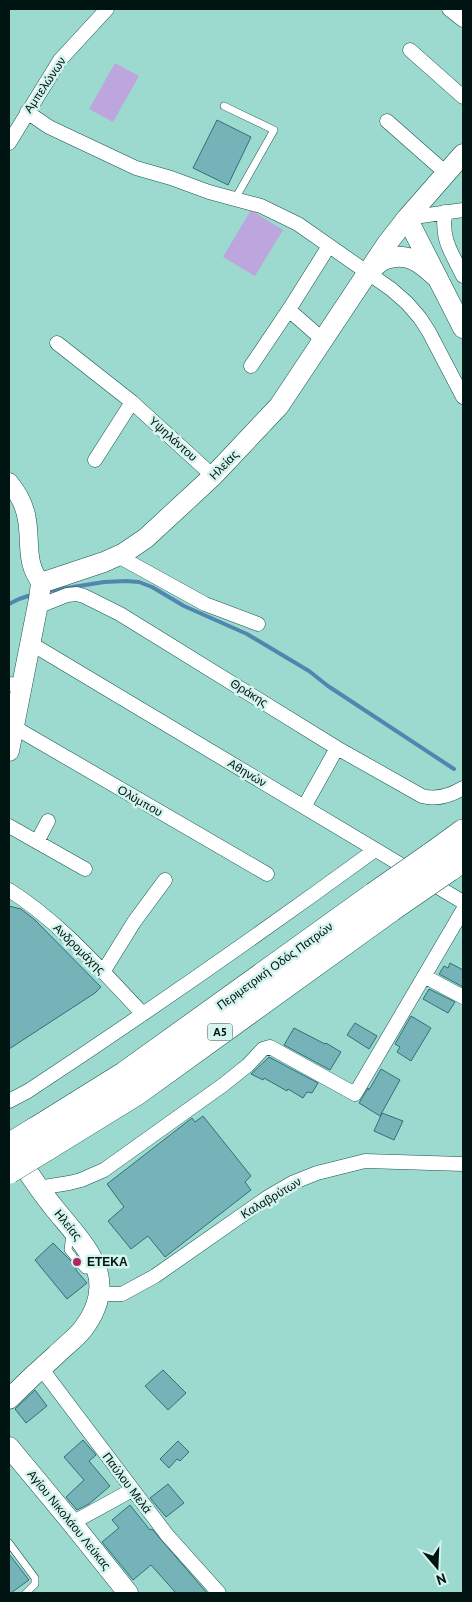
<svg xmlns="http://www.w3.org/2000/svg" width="472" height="1602" viewBox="0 0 472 1602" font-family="'PT Sans',sans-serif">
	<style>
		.green { fill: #bda5de }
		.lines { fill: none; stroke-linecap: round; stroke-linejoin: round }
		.stream { stroke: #5186af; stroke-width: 4 }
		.building { fill: #75b3b9; stroke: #317076 }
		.service-casing { stroke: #14554d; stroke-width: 8 }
		.minor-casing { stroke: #14554d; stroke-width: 15 }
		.tertiary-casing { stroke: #14554d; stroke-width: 19 }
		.secondary-casing { stroke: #14554d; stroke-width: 21 }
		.motorway-casing { stroke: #14554d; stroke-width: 26 }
		.service { stroke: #fff; stroke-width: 7 }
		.minor { stroke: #fff; stroke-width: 14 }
		.tertiary { stroke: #fff; stroke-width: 18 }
		.secondary { stroke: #fff; stroke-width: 20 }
		.motorway { stroke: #fff; stroke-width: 25 }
		.motorway-bridge-casing { stroke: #14554d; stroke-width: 26; stroke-linecap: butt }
		.motorway-bridge { stroke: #fff; stroke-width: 25 }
		.poi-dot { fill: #b3265b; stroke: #d5f4ee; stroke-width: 2 }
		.labels { text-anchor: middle; stroke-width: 5; stroke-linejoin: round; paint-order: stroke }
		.shield { fill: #d5f4ee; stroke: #405753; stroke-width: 1 }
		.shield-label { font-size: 11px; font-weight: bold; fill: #001411 }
		.street-label { font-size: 12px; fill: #001411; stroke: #d5f4ee }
		.poi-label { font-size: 12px; font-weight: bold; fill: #001411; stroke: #d5f4ee; text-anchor: start }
	</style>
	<rect width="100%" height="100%" fill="#9cdad0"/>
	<path class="green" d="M 115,63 L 139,76 L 113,122 L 89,109 Z
		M 251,210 L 283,230 L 255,276 L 223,257 Z"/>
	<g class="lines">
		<path class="stream" d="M 48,591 L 104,582 L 126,581 L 139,582 L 152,587 L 184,606 L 247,634 L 309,671 L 328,686 L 454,769
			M 9,604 L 19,599 L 34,594"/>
	</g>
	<path class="building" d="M 217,120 L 251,137 L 228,185 L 193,168 Z
		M 9,906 L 21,909 L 35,920 L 101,987 L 95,993 L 9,1049 Z
		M 450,963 L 463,970 L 463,987 L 439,974 L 444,966 L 448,968 Z
		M 429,989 L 455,1002 L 448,1013 L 423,999 Z
		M 411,1016 L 431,1028 L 411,1061 L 397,1052 L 400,1047 L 395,1044 Z
		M 355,1023 L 377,1036 L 369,1049 L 347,1035 Z
		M 294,1028 L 325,1044 L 326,1043 L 341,1052 L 330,1070 L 284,1045 Z
		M 269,1057 L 318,1083 L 312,1093 L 307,1092 L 303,1098 L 288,1089 L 287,1091 L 264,1078 L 263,1080 L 251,1074 Z
		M 381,1069 L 400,1080 L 380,1116 L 359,1103 L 368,1088 L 369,1090 Z
		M 382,1113 L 403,1121 L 394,1140 L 374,1131 Z
		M 203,1116 L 251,1176 L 245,1182 L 251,1190 L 165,1257 L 148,1236 L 131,1249 L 108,1221 L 124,1207 L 107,1184 L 192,1118 L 195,1122 Z
		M 53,1243 L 71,1261 L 74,1261 L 78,1258 L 80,1261 L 76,1264 L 76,1270 L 87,1283 L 67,1299 L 35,1260 Z
		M 163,1370 L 186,1393 L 168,1410 L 145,1386 Z
		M 35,1390 L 47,1406 L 26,1423 L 15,1409 Z
		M 83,1440 L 96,1455 L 89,1461 L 110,1486 L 89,1504 L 77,1510 L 66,1497 L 84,1480 L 64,1457 Z
		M 178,1441 L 189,1452 L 180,1461 L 177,1459 L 169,1468 L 160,1459 Z
		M 168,1484 L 184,1503 L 166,1517 L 150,1498 Z
		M 130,1505 L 150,1530 L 152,1529 L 207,1593 L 176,1593 L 151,1565 L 133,1580 L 102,1542 L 119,1528 L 112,1520 Z
		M 9,1554 L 29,1580 L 11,1593 L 9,1593 Z"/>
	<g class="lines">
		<g class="service-casing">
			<path id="service" d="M 224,106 L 274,130 L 235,199
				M 70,1234 L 68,1250 L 73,1256
				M 81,1266 L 85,1270 L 94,1270
				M 9,1543 L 35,1578 L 35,1584 L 26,1593"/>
		</g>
		<g class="minor-casing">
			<path id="minor" d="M 449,9 L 463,20
				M 410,50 L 463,97
				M 27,112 L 49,127 L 136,168 L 171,178 L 209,192 L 261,206 L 298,224 L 391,289 L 407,303 L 420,318 L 429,332 L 463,397
				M 387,121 L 446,173
				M 9,143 L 60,60 L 107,9
				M 445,212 C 441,240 451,251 463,276
				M 407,218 L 463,210
				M 289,310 L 322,339
				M 57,343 L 132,402 L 213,476
				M 251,366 L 290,308 L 329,246
				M 95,460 L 132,402
				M 118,556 L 205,604 L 258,624
				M 37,607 L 67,595 L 77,594 L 84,596 L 120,614 L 337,748 L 422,796 C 437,800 450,796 463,788
				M 30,643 L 463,902
				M 9,684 L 21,686
				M 14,727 L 267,874
				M 304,807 L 337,748
				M 9,826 L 85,869
				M 37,842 L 48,821
				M 9,890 C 60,922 101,970 143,1014
				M 103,972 L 134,922 L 165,880
				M 424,976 L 463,997
				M 9,1101 L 28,1091 C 145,1014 261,933 375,850
				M 38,1188 L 69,1183 L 81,1180 L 104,1170 L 223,1085 L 248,1065 L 263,1049 L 270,1047 L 355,1094 L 463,910
				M 100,1294 L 122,1294 L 155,1276 L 268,1197 L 292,1183 L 317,1173 L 365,1161 L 463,1164
				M 41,1368 L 167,1535 L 219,1593
				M 72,1523 L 132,1490"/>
		</g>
		<g class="tertiary-casing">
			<path id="tertiary" d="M 9,482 C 18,493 25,505 27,520 C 31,543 25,563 41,583"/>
		</g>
		<g class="secondary-casing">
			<path id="secondary" d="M 407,218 L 463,328
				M 370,271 C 374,267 380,261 386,259 C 407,252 420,262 435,276
				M 9,751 L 39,599 L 41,583 L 104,562 L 124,553 L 146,538 L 213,476 L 279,406 L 386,245 L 407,218 L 463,154
				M 9,1399 C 24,1384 40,1369 56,1355 C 65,1346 76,1338 83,1329 C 123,1276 82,1244 51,1204 C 37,1187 26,1169 14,1151
				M 9,1447 L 72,1523 L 128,1593"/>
		</g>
		<g class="motorway-casing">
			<path id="motorway" d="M 430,856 L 463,832
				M 449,869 L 463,859
				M 35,1130 L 125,1074 L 374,895
				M 45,1149 L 136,1093 L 391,909"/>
		</g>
		<use href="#service" class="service"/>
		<use href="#minor" class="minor"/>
		<use href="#tertiary" class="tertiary"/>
		<use href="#secondary" class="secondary"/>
		<use href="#motorway" class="motorway"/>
		<g class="motorway-bridge-casing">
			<path id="motorway-bridge" d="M 374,895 L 430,856
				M 391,909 L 449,869
				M 9,1146 L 35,1130
				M 9,1171 L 45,1149"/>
		</g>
		<use href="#motorway-bridge" class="motorway-bridge"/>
	</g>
	<circle class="poi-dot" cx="77" cy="1262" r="5"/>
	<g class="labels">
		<rect class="shield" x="207.5" y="1023.5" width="25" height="17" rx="4"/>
		<g class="shield-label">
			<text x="220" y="1036">Α5</text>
		</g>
		<g class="street-label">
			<text transform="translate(45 85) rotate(-56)" y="4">Αμπελώνων</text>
			<text transform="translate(173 439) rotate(42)" y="4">Υψηλάντου</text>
			<text transform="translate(224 465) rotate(-46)" y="4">Ηλείας</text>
			<text transform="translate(249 693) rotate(32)" y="4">Θράκης</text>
			<text transform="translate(247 773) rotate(31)" y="4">Αθηνών</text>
			<text transform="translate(140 801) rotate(30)" y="4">Ολύμπου</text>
			<text transform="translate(79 949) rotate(44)" y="4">Ανδρομάχης</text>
			<text transform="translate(275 966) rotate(-36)" y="4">Περιμετρική Οδός Πατρών</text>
			<text transform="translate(271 1198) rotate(-31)" y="4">Καλαβρύτων</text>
			<text transform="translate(68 1225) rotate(51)" y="4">Ηλείας</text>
			<text transform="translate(127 1483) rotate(53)" y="4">Παύλου Μελά</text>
			<text transform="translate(69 1520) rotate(51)" y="4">Αγίου Νικολάου Λεύκας</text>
		</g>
		<g class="poi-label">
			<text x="87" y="1266">ΕΤΕΚΑ</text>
		</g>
	</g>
	<rect width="472" height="1602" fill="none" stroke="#001411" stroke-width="20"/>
	<g transform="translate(437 1567) rotate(161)" stroke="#d5f4ee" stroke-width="4" paint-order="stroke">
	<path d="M0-4L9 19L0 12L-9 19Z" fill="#001411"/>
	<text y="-8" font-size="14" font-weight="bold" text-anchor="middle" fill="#001411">N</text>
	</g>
</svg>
